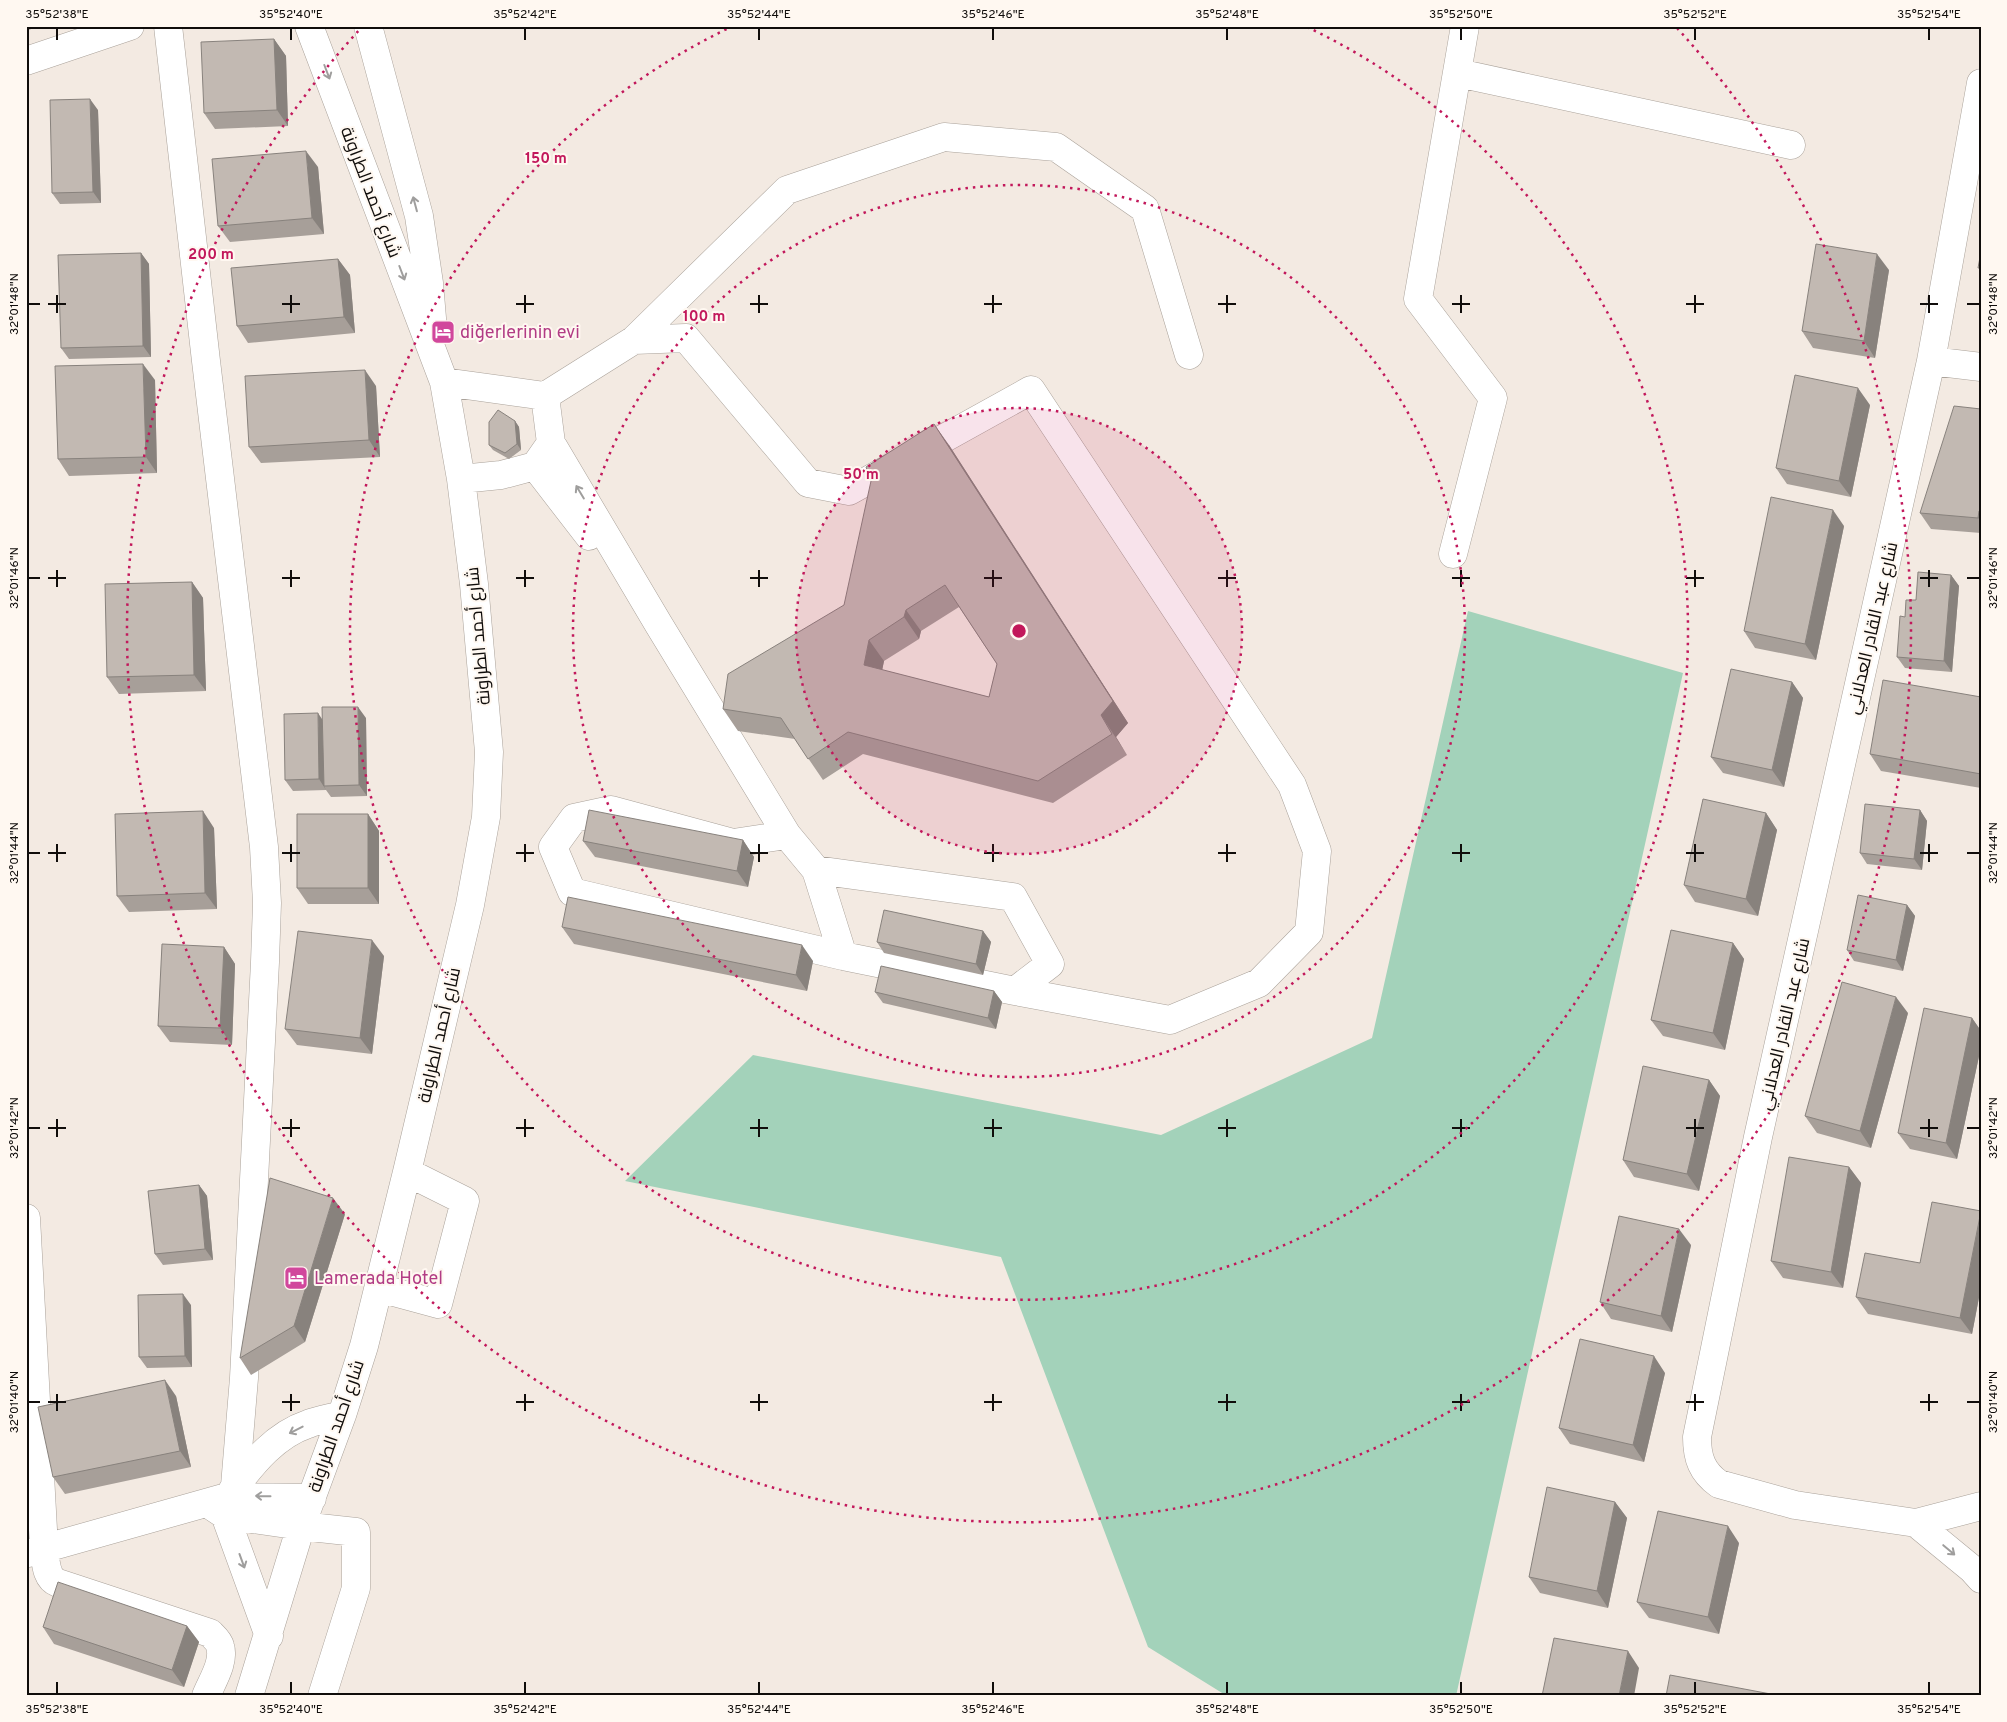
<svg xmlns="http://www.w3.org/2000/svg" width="2007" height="1722" viewBox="0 0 2007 1722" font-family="Overpass,Cairo,sans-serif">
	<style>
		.green { fill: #a3d2ba }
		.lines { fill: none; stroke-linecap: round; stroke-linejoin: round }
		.minor-casing { stroke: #aaa29a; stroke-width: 29 }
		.minor { stroke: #fff; stroke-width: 28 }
		.wall { fill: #a79f99; fill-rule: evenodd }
		.shaded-wall { fill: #88827d }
		.building { fill: #c2b9b2; stroke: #88827d; fill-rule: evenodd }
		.oneway { stroke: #9f9e9d }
		.ticks { fill: none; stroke: #100d0b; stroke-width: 2 }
		.ring { fill: none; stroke: #c2185b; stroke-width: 2.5; stroke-dasharray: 2.5 5 }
		.labels { text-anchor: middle; stroke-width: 4; stroke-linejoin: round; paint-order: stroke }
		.street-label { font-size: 18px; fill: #100d0b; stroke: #fff8f1 }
		.hotel-label { font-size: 18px; fill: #b23c85; stroke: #fff8f1; text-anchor: start }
		.centre { fill: #c2185b; stroke: #fff8f1; stroke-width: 2.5 }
		.ring-label { font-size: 15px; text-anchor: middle; font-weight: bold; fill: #c2185b; stroke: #fff8f1; stroke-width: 4; stroke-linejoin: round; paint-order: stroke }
		.neatline { fill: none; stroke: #100d0b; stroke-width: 2 }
		.ticks-label { font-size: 12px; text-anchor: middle; fill: #100d0b }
	</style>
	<rect width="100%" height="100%" fill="#f3eae2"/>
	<path class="green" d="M 1468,611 L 1683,673 L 1456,1696 L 1227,1696 L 1148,1647 L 1001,1257 L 625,1181 L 753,1055 L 1161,1135 L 1372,1038 Z"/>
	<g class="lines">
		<g class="minor-casing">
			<path id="minor" d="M 168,26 L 206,361 L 264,847 L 267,903 L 265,962 L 244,1378 L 235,1486
				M 368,26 L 419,216 L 429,283 L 433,330
				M 26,61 L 130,26
				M 1458,73 L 1791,145
				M 1981,83 L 1931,361 L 1758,1137 L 1697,1437 C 1697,1458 1702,1472 1719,1484 L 1795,1505 L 1916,1523 L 1981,1506
				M 634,340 L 686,338 L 808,483 L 849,491 L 1031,390 L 1292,785 L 1317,851 L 1309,932 L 1259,983 L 1170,1020 L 1015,991
				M 1931,361 L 1981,367
				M 444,382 L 545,396 L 551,443 L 535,466 L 501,475 L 461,479
				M 545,396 L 634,340 L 787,190 L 944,137 L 1056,147 L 1145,209 L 1189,355
				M 551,443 L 659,625 L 787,835 L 816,870 L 843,956
				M 535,466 L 589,536
				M 1453,554 L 1493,398 L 1418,299 L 1465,26
				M 787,835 L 733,843 L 611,810 L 574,818 L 553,847 L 572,892 L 843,956 L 1015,991 L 1050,964 L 1013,897 L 816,870
				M 26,1218 L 44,1548 C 46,1561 45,1578 58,1583 L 210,1633 C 213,1636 219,1641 220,1646 C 225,1662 212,1681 206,1696
				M 379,1288 L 438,1304 L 465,1201 L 407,1172
				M 233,1489 C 253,1463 275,1435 308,1424 C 319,1420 331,1418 342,1415
				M 207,1503 L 225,1515 L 301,1526 L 356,1532 L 356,1588 L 322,1696
				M 225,1515 L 269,1636
				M 1916,1523 L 1972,1569 L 1981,1579
				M 28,1553 L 227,1497 L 312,1498
				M 249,1696 L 301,1526 L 342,1415 L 364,1346 L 407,1172 L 470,905 L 486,817 L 489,752 L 474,584 L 461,479 L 444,382 L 309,26"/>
		</g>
		<use href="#minor" class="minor"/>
	</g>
	<path class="wall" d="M 26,26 L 39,26 L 26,31 Z
		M 274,39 L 286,56 L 288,126 L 215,129 L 204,113 Z
		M 98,110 L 101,203 L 60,204 L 52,193 Z
		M 318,167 L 324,234 L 230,242 L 218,226 Z
		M 141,253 L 149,264 L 151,357 L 69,359 L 61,348 Z
		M 338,259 L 350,275 L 355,333 L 248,343 L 237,326 Z
		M 1889,270 L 1875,358 L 1813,348 L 1802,331 Z
		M 155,380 L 157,473 L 69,476 L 58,459 Z
		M 376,386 L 380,457 L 261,463 L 249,447 Z
		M 1870,405 L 1851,497 L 1787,484 L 1776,468 Z
		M 1981,409 L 1981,533 L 1931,529 L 1920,513 Z
		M 515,421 L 519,427 L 521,450 L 509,459 L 493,450 L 489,445 Z
		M 949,445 L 1128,723 L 1116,737 L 1127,755 L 1053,803 L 863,754 L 823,780 L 795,739 L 738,731 L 723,709 L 844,605 ZM 959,607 L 997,664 L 989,697 L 882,670 L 884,661 L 919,639 L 921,631 Z
		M 1844,526 L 1816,660 L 1755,648 L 1744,631 Z
		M 1951,575 L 1959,586 L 1952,672 L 1905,668 L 1897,657 L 1905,617 L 1916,600 Z
		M 192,582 L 203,598 L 206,691 L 119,694 L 107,677 Z
		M 1792,682 L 1803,698 L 1784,787 L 1723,773 L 1711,757 Z
		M 1981,697 L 1981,788 L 1881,771 L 1870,754 Z
		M 366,718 L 367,796 L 331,797 L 326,790 L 293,791 L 285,780 L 323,720 Z
		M 1920,810 L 1927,821 L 1922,870 L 1867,864 L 1860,853 Z
		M 1766,813 L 1777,830 L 1758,916 L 1695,902 L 1684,885 Z
		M 368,814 L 379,831 L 379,904 L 308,904 L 297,888 Z
		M 214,828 L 217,909 L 129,912 L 117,896 Z
		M 743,840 L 754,857 L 748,887 L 595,857 L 583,841 Z
		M 1907,905 L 1915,916 L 1903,971 L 1854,961 L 1847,950 Z
		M 562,927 L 813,961 L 807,991 L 574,944 Z
		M 983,931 L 991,942 L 983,975 L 884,953 L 877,942 Z
		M 1733,943 L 1744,959 L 1725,1050 L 1663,1036 L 1651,1020 Z
		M 224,947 L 235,964 L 232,1045 L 170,1042 L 158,1026 Z
		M 384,956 L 372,1054 L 297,1045 L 285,1029 Z
		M 994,991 L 1002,1002 L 996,1029 L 883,1003 L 875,992 Z
		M 1908,1013 L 1871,1148 L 1817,1133 L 1805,1116 Z
		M 1972,1018 L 1981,1031 L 1981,1047 L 1957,1159 L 1910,1149 L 1898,1133 Z
		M 1709,1080 L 1720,1096 L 1699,1191 L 1634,1177 L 1623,1160 Z
		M 1849,1167 L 1861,1183 L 1843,1288 L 1783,1278 L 1771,1261 Z
		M 199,1185 L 207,1196 L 213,1260 L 163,1265 L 155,1254 Z
		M 1981,1211 L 1981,1287 L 1972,1334 L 1868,1314 L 1856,1297 L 1920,1263 Z
		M 345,1214 L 305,1342 L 251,1375 L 240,1358 Z
		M 1691,1245 L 1672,1332 L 1611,1319 L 1600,1302 Z
		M 191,1305 L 192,1367 L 147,1368 L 139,1357 Z
		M 1665,1373 L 1644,1462 L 1570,1444 L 1559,1428 Z
		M 176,1396 L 191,1467 L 65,1494 L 53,1477 Z
		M 1615,1502 L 1627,1518 L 1608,1608 L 1540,1593 L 1529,1577 Z
		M 1739,1543 L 1719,1634 L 1649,1618 L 1637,1602 Z
		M 187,1626 L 199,1642 L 184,1687 L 54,1644 L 43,1627 Z"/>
	<path class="shaded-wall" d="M 274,39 L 286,56 L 288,126 L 277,110 Z
		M 90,99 L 98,110 L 101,203 L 93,192 Z
		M 306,151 L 318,167 L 324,234 L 312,218 Z
		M 141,253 L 149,264 L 151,357 L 143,346 Z
		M 1877,254 L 1889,270 L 1875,358 L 1864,341 Z
		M 338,259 L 350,275 L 355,333 L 344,317 Z
		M 143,364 L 155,380 L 157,473 L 146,457 Z
		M 365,370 L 376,386 L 380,457 L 369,440 Z
		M 1858,388 L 1870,405 L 1851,497 L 1839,481 Z
		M 515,421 L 519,427 L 521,450 L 517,444 Z
		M 934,424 L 949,445 L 1128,723 L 1116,737 L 1127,755 L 1101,715 Z
		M 1833,510 L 1844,526 L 1816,660 L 1805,644 Z
		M 1979,511 L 1981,513 L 1981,521 L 1978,518 Z
		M 1951,575 L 1959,586 L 1952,672 L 1944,661 Z
		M 192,582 L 203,598 L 206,691 L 194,675 Z
		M 906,610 L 921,631 L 919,639 L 904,617 Z
		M 869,640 L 884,661 L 879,686 L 864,665 Z
		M 1792,682 L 1803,698 L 1784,787 L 1772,770 Z
		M 358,707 L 366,718 L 367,796 L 359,785 Z
		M 318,713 L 326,725 L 324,786 L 326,790 L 319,779 Z
		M 1920,810 L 1927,821 L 1922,870 L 1914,859 Z
		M 203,811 L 214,828 L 217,909 L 205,893 Z
		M 1766,813 L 1777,830 L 1758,916 L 1746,899 Z
		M 368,814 L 379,831 L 379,904 L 368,888 Z
		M 743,840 L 754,857 L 748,887 L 737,871 Z
		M 1907,905 L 1915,916 L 1903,971 L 1896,960 Z
		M 983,931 L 991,942 L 983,975 L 976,964 Z
		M 372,940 L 384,956 L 372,1054 L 360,1038 Z
		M 1733,943 L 1744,959 L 1725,1050 L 1713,1033 Z
		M 802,945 L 813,961 L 807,991 L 796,975 Z
		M 224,947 L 235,964 L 232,1045 L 220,1028 Z
		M 994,991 L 1002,1002 L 996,1029 L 988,1018 Z
		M 1896,997 L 1908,1013 L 1871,1148 L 1860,1131 Z
		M 1972,1018 L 1981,1031 L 1981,1047 L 1957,1159 L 1946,1143 Z
		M 1709,1080 L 1720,1096 L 1699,1191 L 1687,1174 Z
		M 1849,1167 L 1861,1183 L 1843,1288 L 1831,1272 Z
		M 199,1185 L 207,1196 L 213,1260 L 205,1249 Z
		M 333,1198 L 345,1214 L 305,1342 L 294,1326 Z
		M 1981,1213 L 1981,1287 L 1972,1334 L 1960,1318 Z
		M 1679,1229 L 1691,1245 L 1672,1332 L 1661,1316 Z
		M 183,1294 L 191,1305 L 192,1367 L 185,1356 Z
		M 1654,1356 L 1665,1373 L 1644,1462 L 1633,1445 Z
		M 165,1380 L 176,1396 L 191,1467 L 180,1451 Z
		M 1615,1502 L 1627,1518 L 1608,1608 L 1597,1591 Z
		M 1728,1526 L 1739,1543 L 1719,1634 L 1708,1617 Z
		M 187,1626 L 199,1642 L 184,1687 L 172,1670 Z
		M 1628,1651 L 1639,1668 L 1634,1696 L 1619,1696 Z"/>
	<path class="building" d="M 274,39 L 277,110 L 204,113 L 201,42 Z
		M 90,99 L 93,192 L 52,193 L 50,100 Z
		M 306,151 L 312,218 L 218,226 L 212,159 Z
		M 1816,244 L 1877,254 L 1864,341 L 1802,331 Z
		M 1981,252 L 1981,268 L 1978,268 Z
		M 141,253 L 143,346 L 61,348 L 58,255 Z
		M 338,259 L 344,317 L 237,326 L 231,268 Z
		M 143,364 L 146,457 L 58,459 L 55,366 Z
		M 365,370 L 369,440 L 249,447 L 245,376 Z
		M 1795,375 L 1858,388 L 1839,481 L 1776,468 Z
		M 1954,406 L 1981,409 L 1981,511 L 1979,511 L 1978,518 L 1920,513 Z
		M 498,410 L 515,421 L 517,444 L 505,453 L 489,445 L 489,422 Z
		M 934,424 L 1113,701 L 1101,715 L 1112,734 L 1038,781 L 848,732 L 808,759 L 781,718 L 723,709 L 728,674 L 844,605 L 871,481 L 866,467 ZM 945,585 L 997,664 L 989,697 L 864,665 L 869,640 L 904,617 L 906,610 Z
		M 1771,497 L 1833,510 L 1805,644 L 1744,631 Z
		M 1918,572 L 1951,575 L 1944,661 L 1897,657 L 1900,616 L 1905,617 L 1906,600 L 1916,600 Z
		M 192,582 L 194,675 L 107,677 L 105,584 Z
		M 1731,669 L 1792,682 L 1772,770 L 1711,757 Z
		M 1883,680 L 1981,697 L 1981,774 L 1870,754 Z
		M 322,707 L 358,707 L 359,785 L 324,786 Z
		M 318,713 L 319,779 L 285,780 L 284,714 Z
		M 1703,799 L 1766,813 L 1746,899 L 1684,885 Z
		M 1865,804 L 1920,810 L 1914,859 L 1860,853 Z
		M 589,810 L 743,840 L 737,871 L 583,841 Z
		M 203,811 L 205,893 L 117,896 L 115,814 Z
		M 297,814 L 368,814 L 368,888 L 297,888 Z
		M 1858,895 L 1907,905 L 1896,960 L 1847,950 Z
		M 568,897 L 802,945 L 796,975 L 562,927 Z
		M 884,910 L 983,931 L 976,964 L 877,942 Z
		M 1671,930 L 1733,943 L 1713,1033 L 1651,1020 Z
		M 298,931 L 372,940 L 360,1038 L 285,1029 Z
		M 162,944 L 224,947 L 220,1028 L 158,1026 Z
		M 881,966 L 994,991 L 988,1018 L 875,992 Z
		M 1842,982 L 1896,997 L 1860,1131 L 1805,1116 Z
		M 1924,1008 L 1972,1018 L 1946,1143 L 1898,1133 Z
		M 1643,1066 L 1709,1080 L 1687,1174 L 1623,1160 Z
		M 1789,1157 L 1849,1167 L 1831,1272 L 1771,1261 Z
		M 270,1178 L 333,1198 L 294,1326 L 240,1358 Z
		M 199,1185 L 205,1249 L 155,1254 L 148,1191 Z
		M 1932,1202 L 1981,1211 L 1960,1318 L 1856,1297 L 1865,1253 L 1920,1263 Z
		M 1619,1216 L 1679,1229 L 1661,1316 L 1600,1302 Z
		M 183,1294 L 185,1356 L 139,1357 L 138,1295 Z
		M 1580,1339 L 1654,1356 L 1633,1445 L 1559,1428 Z
		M 165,1380 L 180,1451 L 53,1477 L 38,1407 Z
		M 1547,1487 L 1615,1502 L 1597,1591 L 1529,1577 Z
		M 1658,1511 L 1728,1526 L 1708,1617 L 1637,1602 Z
		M 58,1582 L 187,1626 L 172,1670 L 43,1627 Z
		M 1554,1638 L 1628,1651 L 1619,1696 L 1542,1696 Z
		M 1670,1675 L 1776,1695 L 1775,1696 L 1666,1696 Z"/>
	<defs><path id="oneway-shaft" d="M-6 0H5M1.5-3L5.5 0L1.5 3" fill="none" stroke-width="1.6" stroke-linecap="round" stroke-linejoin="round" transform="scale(1.25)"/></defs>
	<g class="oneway">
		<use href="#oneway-shaft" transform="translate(327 72) rotate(69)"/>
		<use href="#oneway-shaft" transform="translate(415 204) rotate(-105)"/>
		<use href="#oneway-shaft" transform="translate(402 273) rotate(69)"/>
		<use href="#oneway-shaft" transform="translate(580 492) rotate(-121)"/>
		<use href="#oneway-shaft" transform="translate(296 1430) rotate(153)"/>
		<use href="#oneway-shaft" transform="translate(263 1496) rotate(-179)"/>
		<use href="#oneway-shaft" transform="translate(1949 1550) rotate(40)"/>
		<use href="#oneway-shaft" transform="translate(242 1561) rotate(70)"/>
	</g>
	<path class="ticks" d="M 57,28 L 57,40M 291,28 L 291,40M 525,28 L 525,40M 759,28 L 759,40M 993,28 L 993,40M 1227,28 L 1227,40M 1461,28 L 1461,40M 1695,28 L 1695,40M 1929,28 L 1929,40M 57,295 L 57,313M 291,295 L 291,313M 525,295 L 525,313M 759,295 L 759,313M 993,295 L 993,313M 1227,295 L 1227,313M 1461,295 L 1461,313M 1695,295 L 1695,313M 1929,295 L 1929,313M 28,304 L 40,304M 48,304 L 66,304M 282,304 L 300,304M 516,304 L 534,304M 750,304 L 768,304M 984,304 L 1002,304M 1218,304 L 1236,304M 1452,304 L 1470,304M 1686,304 L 1704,304M 1920,304 L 1938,304M 1967,304 L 1980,304M 57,570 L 57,587M 291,570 L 291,587M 525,570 L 525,587M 759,570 L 759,587M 993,570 L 993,587M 1227,570 L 1227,587M 1461,570 L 1461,587M 1695,570 L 1695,587M 1929,570 L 1929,587M 28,578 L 40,578M 48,578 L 66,578M 282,578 L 300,578M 516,578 L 534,578M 750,578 L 768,578M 984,578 L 1002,578M 1218,578 L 1236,578M 1452,578 L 1470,578M 1686,578 L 1704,578M 1920,578 L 1938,578M 1967,578 L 1980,578M 57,844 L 57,862M 291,844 L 291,862M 525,844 L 525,862M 759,844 L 759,862M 993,844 L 993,862M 1227,844 L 1227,862M 1461,844 L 1461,862M 1695,844 L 1695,862M 1929,844 L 1929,862M 28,853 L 40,853M 48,853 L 66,853M 282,853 L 300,853M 516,853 L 534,853M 750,853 L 768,853M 984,853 L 1002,853M 1218,853 L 1236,853M 1452,853 L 1470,853M 1686,853 L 1704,853M 1920,853 L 1938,853M 1967,853 L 1980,853M 57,1119 L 57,1137M 291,1119 L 291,1137M 525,1119 L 525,1137M 759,1119 L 759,1137M 993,1119 L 993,1137M 1227,1119 L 1227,1137M 1461,1119 L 1461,1137M 1695,1119 L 1695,1137M 1929,1119 L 1929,1137M 28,1128 L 40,1128M 48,1128 L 66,1128M 282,1128 L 300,1128M 516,1128 L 534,1128M 750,1128 L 768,1128M 984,1128 L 1002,1128M 1218,1128 L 1236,1128M 1452,1128 L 1470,1128M 1686,1128 L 1704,1128M 1920,1128 L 1938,1128M 1967,1128 L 1980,1128M 57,1394 L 57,1411M 291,1394 L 291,1411M 525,1394 L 525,1411M 759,1394 L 759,1411M 993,1394 L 993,1411M 1227,1394 L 1227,1411M 1461,1394 L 1461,1411M 1695,1394 L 1695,1411M 1929,1394 L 1929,1411M 28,1402 L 40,1402M 48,1402 L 66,1402M 282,1402 L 300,1402M 516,1402 L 534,1402M 750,1402 L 768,1402M 984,1402 L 1002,1402M 1218,1402 L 1236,1402M 1452,1402 L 1470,1402M 1686,1402 L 1704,1402M 1920,1402 L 1938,1402M 1967,1402 L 1980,1402M 57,1682 L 57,1694M 291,1682 L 291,1694M 525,1682 L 525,1694M 759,1682 L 759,1694M 993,1682 L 993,1694M 1227,1682 L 1227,1694M 1461,1682 L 1461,1694M 1695,1682 L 1695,1694M 1929,1682 L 1929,1694"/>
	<circle cx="1019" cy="631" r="223" fill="#c2185b" fill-opacity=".12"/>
	<g class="ring">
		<circle cx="1019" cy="631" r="223"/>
		<circle cx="1019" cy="631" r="446"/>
		<path d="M1307 27A669 669 0 1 1 731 27"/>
		<path d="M1677 28A892 892 0 1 1 361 28"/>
	</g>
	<defs>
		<g id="hotel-square" transform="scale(1.25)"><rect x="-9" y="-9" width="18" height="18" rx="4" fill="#d1479c" stroke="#fff8f1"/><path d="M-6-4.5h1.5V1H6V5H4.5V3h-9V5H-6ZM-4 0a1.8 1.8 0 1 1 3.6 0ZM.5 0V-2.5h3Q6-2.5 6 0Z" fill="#fff"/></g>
	</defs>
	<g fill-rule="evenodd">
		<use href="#hotel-square" x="443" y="332"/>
		<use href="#hotel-square" x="296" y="1278"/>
	</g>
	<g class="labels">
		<g class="street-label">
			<text transform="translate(371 192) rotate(69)" y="6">شارع أحمد الطراونة</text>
			<text transform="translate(1872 628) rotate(-77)" y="6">شارع عبد القادر العدلاني</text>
			<text transform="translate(478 636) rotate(-95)" y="6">شارع أحمد الطراونة</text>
			<text transform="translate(1784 1024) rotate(-77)" y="6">شارع عبد القادر العدلاني</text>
			<text transform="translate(439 1035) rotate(-77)" y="6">شارع أحمد الطراونة</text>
			<text transform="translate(336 1426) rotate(-71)" y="6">شارع أحمد الطراونة</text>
		</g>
		<g class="hotel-label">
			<text x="460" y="338">diğerlerinin evi</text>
			<text x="314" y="1284">Lamerada Hotel</text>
		</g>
	</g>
	<circle cx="1019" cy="631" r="8" class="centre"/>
	<g class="ring-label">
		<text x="546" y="163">150 m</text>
		<text x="211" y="259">200 m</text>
		<text x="704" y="321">100 m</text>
		<text x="861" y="479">50 m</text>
	</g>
	<rect width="2007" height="1722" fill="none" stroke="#fff8f1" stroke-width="55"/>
	<rect x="28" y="28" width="1952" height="1666" class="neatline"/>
	<g class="ticks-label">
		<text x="57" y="18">35°52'38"E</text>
		<text x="291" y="18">35°52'40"E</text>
		<text x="525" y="18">35°52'42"E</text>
		<text x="759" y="18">35°52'44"E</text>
		<text x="993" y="18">35°52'46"E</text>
		<text x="1227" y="18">35°52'48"E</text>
		<text x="1461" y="18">35°52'50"E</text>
		<text x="1695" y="18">35°52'52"E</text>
		<text x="1929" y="18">35°52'54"E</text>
		<text transform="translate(14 304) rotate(-90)" y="4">32°01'48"N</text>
		<text transform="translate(1993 304) rotate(-90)" y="4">32°01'48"N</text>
		<text transform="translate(14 578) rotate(-90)" y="4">32°01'46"N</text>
		<text transform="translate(1993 578) rotate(-90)" y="4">32°01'46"N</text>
		<text transform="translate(14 853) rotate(-90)" y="4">32°01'44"N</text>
		<text transform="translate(1993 853) rotate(-90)" y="4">32°01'44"N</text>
		<text transform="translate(14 1128) rotate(-90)" y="4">32°01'42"N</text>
		<text transform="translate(1993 1128) rotate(-90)" y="4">32°01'42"N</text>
		<text transform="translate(14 1402) rotate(-90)" y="4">32°01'40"N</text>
		<text transform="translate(1993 1402) rotate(-90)" y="4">32°01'40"N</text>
		<text x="57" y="1713">35°52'38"E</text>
		<text x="291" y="1713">35°52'40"E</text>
		<text x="525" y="1713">35°52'42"E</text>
		<text x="759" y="1713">35°52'44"E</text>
		<text x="993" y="1713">35°52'46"E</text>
		<text x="1227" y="1713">35°52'48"E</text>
		<text x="1461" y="1713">35°52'50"E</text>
		<text x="1695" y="1713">35°52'52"E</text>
		<text x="1929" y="1713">35°52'54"E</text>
	</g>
</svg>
